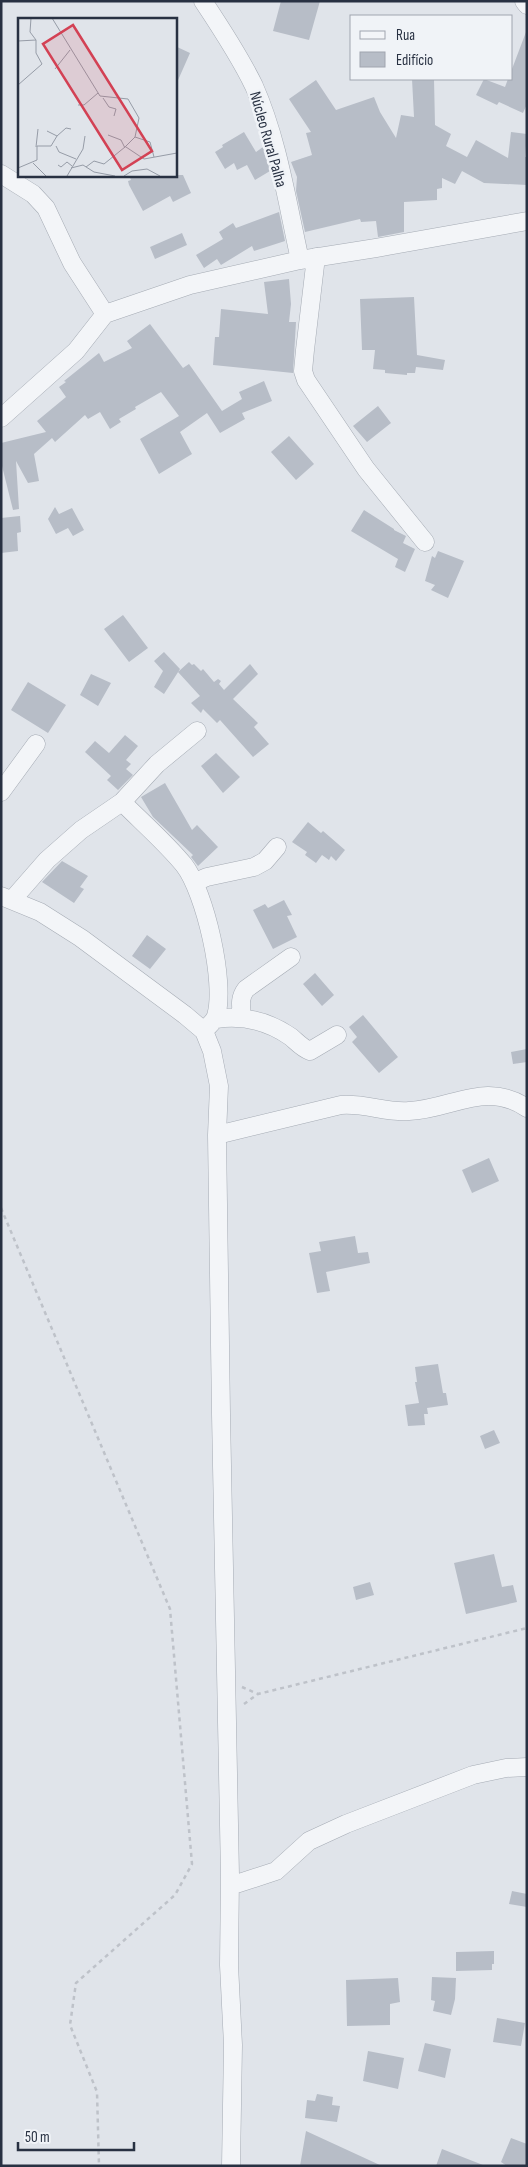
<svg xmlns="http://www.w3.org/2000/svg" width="528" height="2167" viewBox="0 0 528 2167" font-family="'Sofia Sans Condensed',sans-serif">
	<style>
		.building { fill: #b7bdc7 }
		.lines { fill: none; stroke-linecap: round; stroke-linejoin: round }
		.minor-casing { stroke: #a5abb4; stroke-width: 19 }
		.path { stroke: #bec2c9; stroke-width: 2.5; stroke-dasharray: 4 4; stroke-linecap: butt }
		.minor { stroke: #f3f5f8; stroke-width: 18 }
		.labels { text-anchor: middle; stroke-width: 5; stroke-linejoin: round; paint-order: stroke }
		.street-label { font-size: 16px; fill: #283142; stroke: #f0f3f7 }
		.inset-road { fill: none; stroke: #969ca7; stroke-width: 1 }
		.view { fill: #d34154; fill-opacity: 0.15; stroke: #d34154; stroke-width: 2.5 }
		.inset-edge { fill: none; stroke: #283142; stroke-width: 2.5 }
	</style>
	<rect width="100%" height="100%" fill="#e0e4ea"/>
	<path class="building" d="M 281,1 L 320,1 L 309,40 L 273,31 Z
		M 526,32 L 527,104 L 523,113 L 499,102 L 497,105 L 476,95 L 484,79 L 505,87 L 508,79 L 512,79 L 512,69 Z
		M 175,46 L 190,53 L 175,87 Z
		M 412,79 L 434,79 L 435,125 L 451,134 L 446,146 L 467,157 L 476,140 L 508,158 L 511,132 L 527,134 L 525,157 L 527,157 L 527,185 L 484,183 L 462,171 L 455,184 L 442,178 L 442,188 L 437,189 L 437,200 L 404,202 L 404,232 L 378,237 L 376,221 L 361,222 L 360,219 L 305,232 L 296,191 L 297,177 L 291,162 L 312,155 L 306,133 L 311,132 L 289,99 L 316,80 L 336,110 L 374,97 L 380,112 L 396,138 L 401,115 L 414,117 Z
		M 244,132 L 256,152 L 263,147 L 270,171 L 255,180 L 247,165 L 237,170 L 234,163 L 225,169 L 215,152 L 223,147 L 222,145 Z
		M 129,175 L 183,175 L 191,193 L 173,202 L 170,196 L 143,211 L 129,185 L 128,181 L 131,180 Z
		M 279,212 L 285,241 L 254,251 L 252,246 L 221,265 L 217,259 L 204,268 L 196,255 L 223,239 L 219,232 L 233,223 L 236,228 Z
		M 182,233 L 187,245 L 155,259 L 150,247 Z
		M 289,279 L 291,304 L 289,322 L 296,322 L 293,373 L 213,365 L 215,337 L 219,337 L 221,309 L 268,314 L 264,282 Z
		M 414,297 L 417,355 L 445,360 L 443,370 L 416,367 L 415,373 L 407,373 L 407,375 L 385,373 L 385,370 L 373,369 L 375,350 L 362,350 L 360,299 Z
		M 150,324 L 183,368 L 189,364 L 222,411 L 242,399 L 239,392 L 264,381 L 272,401 L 242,413 L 245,419 L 220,433 L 207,413 L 180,432 L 192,454 L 159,474 L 140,439 L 179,416 L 161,392 L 135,407 L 136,409 L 119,419 L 121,422 L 110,429 L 100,412 L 88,419 L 85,415 L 55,442 L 52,438 L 34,454 L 39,481 L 28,483 L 16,461 L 19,509 L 13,510 L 1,462 L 1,443 L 46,432 L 37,421 L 66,397 L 59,387 L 66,382 L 64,381 L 99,353 L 104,362 L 132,348 L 127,341 Z
		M 378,406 L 391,423 L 367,442 L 353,426 Z
		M 289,436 L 314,464 L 296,480 L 271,452 Z
		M 55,507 L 59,514 L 72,508 L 84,530 L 73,536 L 68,528 L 56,534 L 48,519 Z
		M 364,510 L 394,529 L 394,530 L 406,536 L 403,543 L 415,549 L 405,572 L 395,567 L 398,559 L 351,531 Z
		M 20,516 L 21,532 L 17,533 L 18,551 L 1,553 L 1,518 Z
		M 438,551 L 464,561 L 448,598 L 431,590 L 435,585 L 425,581 L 432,556 L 435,558 Z
		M 123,615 L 148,648 L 129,662 L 104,629 Z
		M 164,652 L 180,669 L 164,694 L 154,687 L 163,671 L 154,661 Z
		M 189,662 L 192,665 L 194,664 L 201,671 L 203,669 L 214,682 L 218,679 L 221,681 L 219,684 L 224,690 L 250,664 L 258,674 L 233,699 L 258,723 L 254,727 L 269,744 L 253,757 L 220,720 L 217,723 L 203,709 L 201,713 L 191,703 L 200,696 L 178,672 Z
		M 91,674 L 111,683 L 98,706 L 80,695 Z
		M 28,682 L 66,705 L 48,733 L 11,710 Z
		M 125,735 L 138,746 L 126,760 L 131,764 L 126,769 L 133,775 L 118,790 L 107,780 L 111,776 L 85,752 L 95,741 L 109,753 Z
		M 216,753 L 240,777 L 223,793 L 201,766 Z
		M 165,783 L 192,830 L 197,825 L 218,847 L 198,866 L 191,857 L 193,855 L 153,817 L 141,797 Z
		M 308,822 L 321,833 L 323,831 L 345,850 L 336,861 L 331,856 L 329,860 L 322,855 L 316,863 L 305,855 L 307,852 L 292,842 Z
		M 62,861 L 88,876 L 80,887 L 84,889 L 74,903 L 42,882 Z
		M 284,900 L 292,915 L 287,916 L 297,937 L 273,949 L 253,910 L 265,904 L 268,908 Z
		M 147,935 L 166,949 L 150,969 L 132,956 Z
		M 315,973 L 334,995 L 322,1006 L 303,984 Z
		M 363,1015 L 398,1057 L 379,1073 L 352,1042 L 357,1037 L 349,1027 Z
		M 527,1049 L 527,1062 L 513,1064 L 511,1052 Z
		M 489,1158 L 499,1181 L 472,1193 L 462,1170 Z
		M 355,1236 L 358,1253 L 368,1252 L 370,1263 L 326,1272 L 330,1291 L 317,1293 L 309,1253 L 321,1251 L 319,1242 Z
		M 438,1364 L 443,1393 L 446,1393 L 448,1405 L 427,1408 L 428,1414 L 424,1414 L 425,1425 L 408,1426 L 405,1405 L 419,1403 L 415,1382 L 417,1382 L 415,1367 Z
		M 494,1430 L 500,1443 L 485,1449 L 480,1436 Z
		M 494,1554 L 502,1587 L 513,1585 L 517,1602 L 466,1614 L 454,1563 Z
		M 370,1582 L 374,1595 L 356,1600 L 353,1587 Z
		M 512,1891 L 527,1894 L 527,1907 L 509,1904 Z
		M 494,1951 L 494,1964 L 492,1964 L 492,1970 L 456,1971 L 456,1952 Z
		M 432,1977 L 456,1978 L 455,1999 L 451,2015 L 433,2011 L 435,2001 L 431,2000 Z
		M 398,1978 L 400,2002 L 390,2004 L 390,2025 L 347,2026 L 346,1980 Z
		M 497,2018 L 525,2023 L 521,2046 L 493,2042 Z
		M 425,2043 L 451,2049 L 445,2078 L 418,2071 Z
		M 368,2051 L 404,2058 L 398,2089 L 363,2081 Z
		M 317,2094 L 333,2097 L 332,2105 L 340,2106 L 337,2122 L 305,2118 L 307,2100 L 315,2101 Z
		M 306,2131 L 382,2166 L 300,2166 Z
		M 511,2138 L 527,2144 L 527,2166 L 507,2166 L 501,2162 Z
		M 442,2149 L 483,2165 L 483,2166 L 436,2166 Z"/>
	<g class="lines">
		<g class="minor-casing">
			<path id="minor" d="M 203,1 C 221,28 240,57 254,86 C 278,140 287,202 300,260
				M 524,1 L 527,5
				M 1,174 L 33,194 L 46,208 L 72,263 L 105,314
				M 316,257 L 305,350 L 303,371 L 306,380 L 366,469 L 425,542
				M 105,314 L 190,285 L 300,260 L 376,248 L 527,221
				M 1,418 L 76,351 L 105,314
				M 197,731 L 157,764 L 122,802 C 142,822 167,844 184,865 C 205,892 226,983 216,1016 C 214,1022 208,1026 204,1031
				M 1,792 L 36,744
				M 195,882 L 207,877 L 254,867 L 265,861 L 277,847
				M 1,896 L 40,912 L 81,938 L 185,1015 L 204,1031 L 212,1051 L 219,1086 L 217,1135 L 221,1414 L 230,1876 L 229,1965 L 233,2045 L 231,2166
				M 12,900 L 47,860 L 81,830 L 122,802
				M 242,1017 C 241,1006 239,998 246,989 L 291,957
				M 216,1019 C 243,1015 268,1021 291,1037 C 297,1042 302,1048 310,1051 L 337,1035
				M 217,1135 L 341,1105 C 366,1103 386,1113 409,1111 C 453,1109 485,1080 527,1108
				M 230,1886 L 276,1871 L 309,1841 L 346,1824 L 473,1775 L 506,1768 L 527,1767"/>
		</g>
		<path class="path" d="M 1,1208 L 170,1609 L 192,1864 L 175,1895 L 76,1983 L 70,2025 L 97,2092 L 99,2166
			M 242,1687 L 258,1694
			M 244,1704 L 258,1694 L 527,1628"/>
		<use href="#minor" class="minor"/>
	</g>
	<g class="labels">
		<g class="street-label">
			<text transform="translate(269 139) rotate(74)" y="6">Núcleo Rural Palha</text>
		</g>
	</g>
	<g transform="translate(18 18)">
		<rect width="159" height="159" fill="#e0e4ea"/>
		<path class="inset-road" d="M 34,0 L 82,78 L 110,81 L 121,100 L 117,119 L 107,129 L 86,146 L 76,143 L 68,149M 0,23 L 18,22M 37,51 L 52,32M 0,67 L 24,46 L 18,35 L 18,22 L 12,14 L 13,0M 85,80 L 91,89 L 98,91 L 96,98M 60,87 L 66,87 L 80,75M 90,117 L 103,122 L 107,130M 39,118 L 48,110 L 53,111M 117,119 L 132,124 L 136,139M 38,128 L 41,134 L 58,141M 18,129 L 20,111M 108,129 L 126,141 L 159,135M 15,145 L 28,158M 40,147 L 43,149 L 49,144 L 54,148M 0,150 L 19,142 L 19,128 L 33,128 L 39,118 L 29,113M 53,150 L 65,147 L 76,154 L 97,158M 49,158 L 65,131 L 67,118M 106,158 L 114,153 L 129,151 L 142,158"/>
		<path class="view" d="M 55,7 L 134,133 L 104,152 L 25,26 Z"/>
		<rect width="159" height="159" class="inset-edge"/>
	</g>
	<rect width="528" height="2167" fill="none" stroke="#283142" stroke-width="5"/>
	<rect x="350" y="15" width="162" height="65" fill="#f0f3f7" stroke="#a0a5af"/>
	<rect x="360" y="31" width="25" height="8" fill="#f3f5f8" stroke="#a0a5af"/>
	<text x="396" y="40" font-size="15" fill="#283142">Rua</text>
	<rect x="360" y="52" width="25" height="15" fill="#b7bdc7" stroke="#a0a5af"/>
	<text x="396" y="65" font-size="15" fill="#283142">Edifício</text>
	<path d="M18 2142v8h116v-8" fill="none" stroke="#283142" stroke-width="2.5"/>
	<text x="25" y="2142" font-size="15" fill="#283142" stroke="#f0f3f7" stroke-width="4" paint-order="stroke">50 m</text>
</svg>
